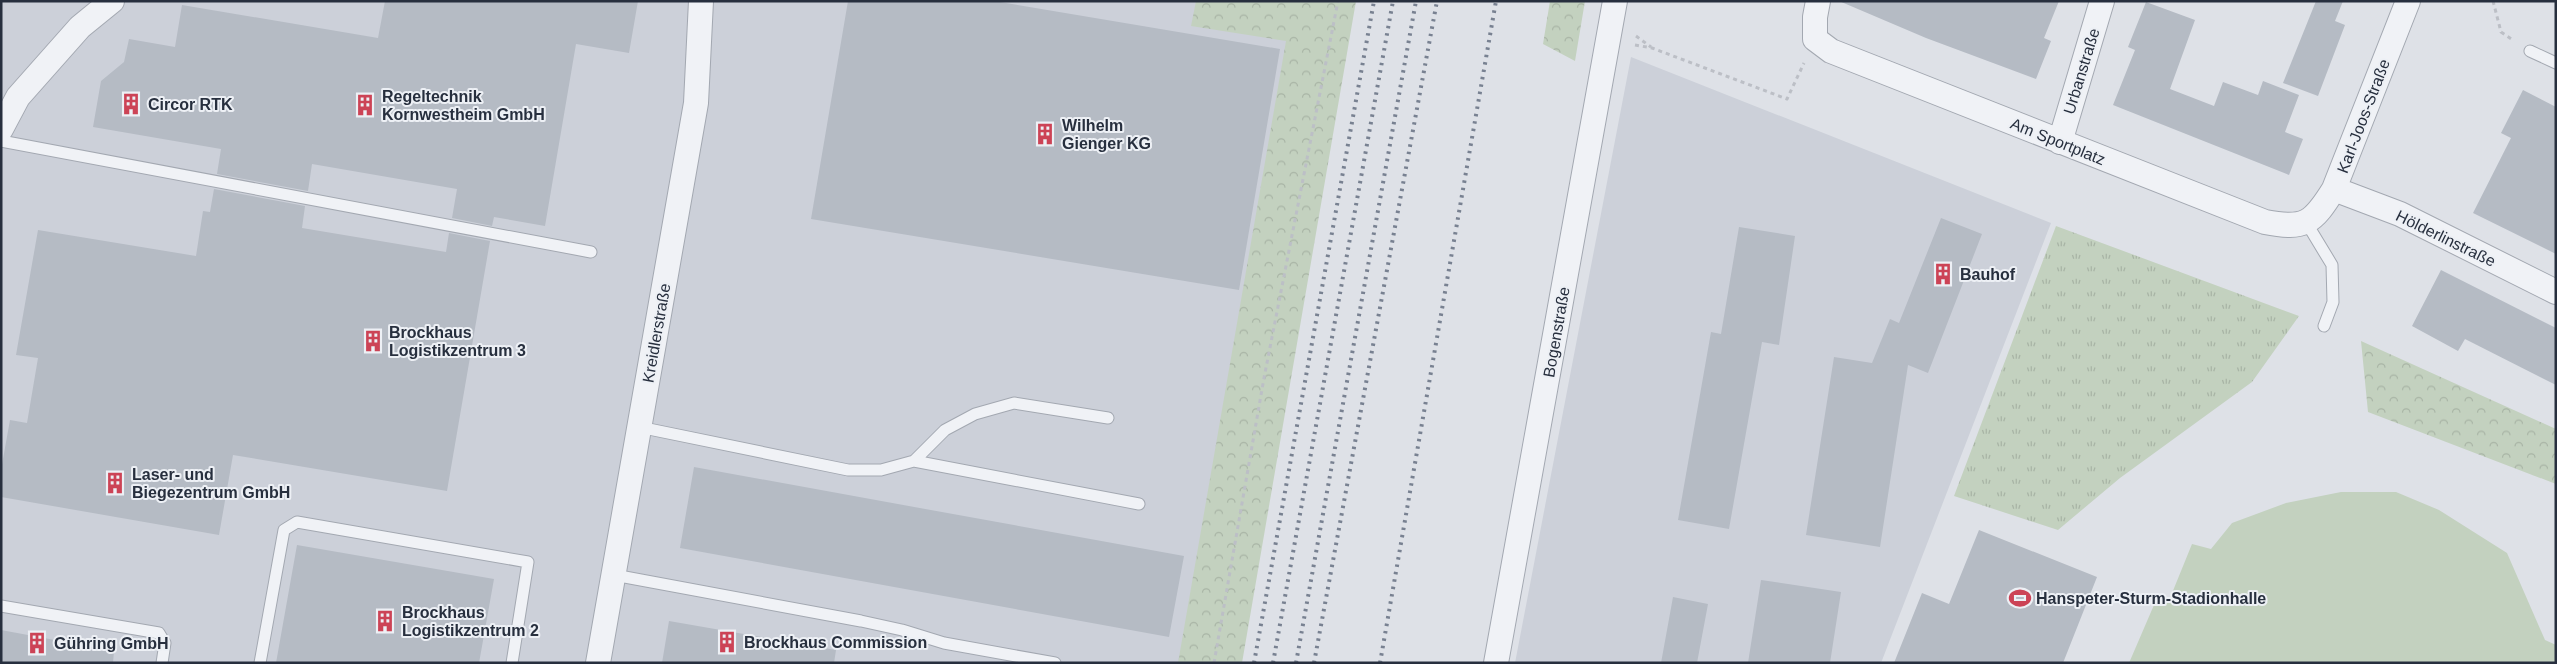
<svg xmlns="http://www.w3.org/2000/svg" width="2557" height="664" viewBox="0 0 2557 664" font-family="Arial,sans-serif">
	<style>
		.built { fill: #ccd0d9 }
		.grass { fill: url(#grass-tufts) }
		.forest { fill: url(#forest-crowns) }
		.green { fill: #c3d1bf }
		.building { fill: #b5bbc4 }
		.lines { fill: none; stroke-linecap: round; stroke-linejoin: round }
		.lane-casing { stroke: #a3a8b1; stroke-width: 13 }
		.street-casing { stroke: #a3a8b1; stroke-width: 26 }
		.path { stroke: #bcbfc6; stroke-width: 3; stroke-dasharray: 4 4; stroke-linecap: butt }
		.lane { stroke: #f0f2f6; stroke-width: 11 }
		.street { stroke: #f0f2f6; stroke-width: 24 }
		.rail { stroke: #788191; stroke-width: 4; stroke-dasharray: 2.5 5; stroke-linecap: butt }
		.labels { text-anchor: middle; stroke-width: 4; stroke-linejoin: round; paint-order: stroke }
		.street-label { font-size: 16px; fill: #272f3e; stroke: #edf0f5 }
		.poi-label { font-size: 16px; font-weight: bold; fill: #272f3e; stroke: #edf0f5; text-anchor: start }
	</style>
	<defs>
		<pattern id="grass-tufts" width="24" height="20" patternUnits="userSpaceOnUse" patternTransform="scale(1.25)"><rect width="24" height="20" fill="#c3d1bf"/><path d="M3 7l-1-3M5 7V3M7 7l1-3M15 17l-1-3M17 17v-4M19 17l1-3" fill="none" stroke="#a8b4a5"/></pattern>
		<pattern id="forest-crowns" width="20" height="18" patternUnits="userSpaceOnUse" patternTransform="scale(1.25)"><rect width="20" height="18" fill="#c3d1bf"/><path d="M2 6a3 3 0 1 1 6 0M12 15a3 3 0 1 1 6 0" fill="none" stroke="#a8b4a5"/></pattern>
	</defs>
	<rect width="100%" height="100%" fill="#dee1e7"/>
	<path class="built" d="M 1,1 L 1310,1 L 1184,663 L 1,663 Z
		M 1631,57 L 2051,223 L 1881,663 L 1515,663 Z"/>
	<path class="grass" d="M 2056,226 L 2299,316 L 2252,382 L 2120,478 L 2058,530 L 1954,496 Z"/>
	<path class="forest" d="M 1196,1 L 1356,1 L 1242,663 L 1178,663 L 1286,41 L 1191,26 Z
		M 1550,1 L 1585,1 L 1575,61 L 1543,44 Z
		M 2361,341 L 2556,429 L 2556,484 L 2368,412 Z"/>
	<path class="green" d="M 2341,492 L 2396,492 L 2439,510 L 2507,553 L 2545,640 L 2556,645 L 2556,663 L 2129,663 L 2157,598 L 2168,603 L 2192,544 L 2211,549 L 2232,523 L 2286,503 Z"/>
	<path class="building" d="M 385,1 L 638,1 L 629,53 L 576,44 L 545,226 L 494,217 L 492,226 L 452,218 L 457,189 L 312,164 L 308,191 L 217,174 L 221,149 L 93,127 L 101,81 L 124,62 L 129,39 L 175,47 L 182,5 L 378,38 Z
		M 848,1 L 994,1 L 1280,49 L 1239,290 L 811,219 Z
		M 1839,1 L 2059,1 L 2044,38 L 2051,41 L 2036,79 L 1926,38 Z
		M 2316,1 L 2343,1 L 2335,21 L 2345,25 L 2318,96 L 2283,83 Z
		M 2146,2 L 2195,20 L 2170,89 L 2214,106 L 2223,82 L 2258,95 L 2263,81 L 2299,95 L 2285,132 L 2303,139 L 2289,175 L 2113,105 L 2135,50 L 2128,47 Z
		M 2523,90 L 2556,107 L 2556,254 L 2473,213 L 2511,138 L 2501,133 Z
		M 214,189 L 305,206 L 302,228 L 446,252 L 449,233 L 490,241 L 447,491 L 233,455 L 219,535 L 1,497 L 1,470 L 10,420 L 27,423 L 38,358 L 16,355 L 38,230 L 196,256 L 203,211 L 210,212 Z
		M 1941,218 L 1982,234 L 1928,373 L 1908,365 L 1880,547 L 1806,535 L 1834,357 L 1872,363 L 1890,319 L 1899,323 Z
		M 1739,227 L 1795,236 L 1779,345 L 1762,342 L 1729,529 L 1678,520 L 1711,332 L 1721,334 Z
		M 2441,270 L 2556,328 L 2556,385 L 2465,339 L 2458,351 L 2412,326 Z
		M 694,467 L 1184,556 L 1169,637 L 680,548 Z
		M 1979,530 L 2097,577 L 2063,663 L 1894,663 L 1922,593 L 1949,604 Z
		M 297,545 L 494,579 L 479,663 L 276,663 Z
		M 1761,580 L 1841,592 L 1830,663 L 1748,663 Z
		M 1673,597 L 1708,604 L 1697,663 L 1661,663 Z
		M 669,621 L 836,650 L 834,663 L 662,663 Z
		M 1,630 L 114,651 L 113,663 L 1,663 Z"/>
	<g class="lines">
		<g class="lane-casing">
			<path id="lane" d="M 2530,51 L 2556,63
				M 1,141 L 591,252
				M 2306,222 L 2332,265 L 2333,302 L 2324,326
				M 639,427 L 848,470 L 881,470 L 914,461 L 945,430 L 975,414 L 1014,403 L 1108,418
				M 914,461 L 1139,504
				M 614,575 L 861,621 L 902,630 L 944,643 L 1055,663
				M 1,606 L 159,633 L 165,643 L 162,663
				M 260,663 L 284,530 L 297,522 L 528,562 L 512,663"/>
		</g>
		<g class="street-casing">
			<path id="street" d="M 1818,1 L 1815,17 L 1815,39 L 1831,51 L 2265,222 C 2305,230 2313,223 2334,189 L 2408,1
				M 1,129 L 18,97 L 80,27 L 112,1
				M 2060,142 L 2102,1
				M 2334,189 L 2400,214 L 2556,292
				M 598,663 L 696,103 L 701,1
				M 1496,663 L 1615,1"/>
		</g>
		<path class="path" d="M 2493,1 L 2501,32 L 2513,40
			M 1636,36 L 1651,47
			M 1635,45 L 1652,48 L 1787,99 L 1804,63
			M 1214,663 L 1264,378 L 1338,1"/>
		<use href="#lane" class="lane"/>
		<use href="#street" class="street"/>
		<path class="rail" d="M 1254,663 L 1374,1
			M 1273,663 L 1393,1
			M 1296,663 L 1416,1
			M 1314,663 L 1437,1
			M 1380,663 L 1496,1"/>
	</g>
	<defs>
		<g id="building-bare" transform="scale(1.725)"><path d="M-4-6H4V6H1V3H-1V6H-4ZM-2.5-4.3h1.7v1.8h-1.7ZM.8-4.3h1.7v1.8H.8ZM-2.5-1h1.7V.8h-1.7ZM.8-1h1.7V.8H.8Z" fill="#cc4356" stroke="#edf0f5" stroke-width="2.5" paint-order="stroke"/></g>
		<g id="stadium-bare" transform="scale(1.725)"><path d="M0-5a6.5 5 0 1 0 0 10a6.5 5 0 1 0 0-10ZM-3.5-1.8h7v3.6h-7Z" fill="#cc4356" stroke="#edf0f5" stroke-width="2.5" paint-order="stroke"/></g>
	</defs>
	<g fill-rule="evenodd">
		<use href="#building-bare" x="131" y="104"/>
		<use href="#building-bare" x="365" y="105"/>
		<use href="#building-bare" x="1045" y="134"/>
		<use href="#building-bare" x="1943" y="274"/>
		<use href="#building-bare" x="373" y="341"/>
		<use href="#building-bare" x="115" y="483"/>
		<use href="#stadium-bare" x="2020" y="598"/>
		<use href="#building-bare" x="385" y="621"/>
		<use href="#building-bare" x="727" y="642"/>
		<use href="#building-bare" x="37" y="643"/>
	</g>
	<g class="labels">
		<g class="street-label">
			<text transform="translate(2081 71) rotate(-73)" y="6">Urbanstraße</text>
			<text transform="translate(2363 116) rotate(-69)" y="6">Karl-Joos-Straße</text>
			<text transform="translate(2058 141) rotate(22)" y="6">Am Sportplatz</text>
			<text transform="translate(2446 238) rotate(26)" y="6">Hölderlinstraße</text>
			<text transform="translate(1556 332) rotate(-80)" y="6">Bogenstraße</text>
			<text transform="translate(656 333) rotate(-80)" y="6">Kreidlerstraße</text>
		</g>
		<g class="poi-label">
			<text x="382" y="102">Regeltechnik<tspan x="382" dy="18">Kornwestheim GmbH</tspan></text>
			<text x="148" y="110">Circor RTK</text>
			<text x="1062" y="131">Wilhelm<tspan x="1062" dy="18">Gienger KG</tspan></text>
			<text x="1960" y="280">Bauhof</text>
			<text x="389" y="338">Brockhaus<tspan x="389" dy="18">Logistikzentrum 3</tspan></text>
			<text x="132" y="480">Laser- und<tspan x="132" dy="18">Biegezentrum GmbH</tspan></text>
			<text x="2036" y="604">Hanspeter-Sturm-Stadionhalle</text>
			<text x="402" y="618">Brockhaus<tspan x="402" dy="18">Logistikzentrum 2</tspan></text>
			<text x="744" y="648">Brockhaus Commission</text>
			<text x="54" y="649">Gühring GmbH</text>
		</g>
	</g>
	<rect width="2557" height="664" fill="none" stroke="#272f3e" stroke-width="5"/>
</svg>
